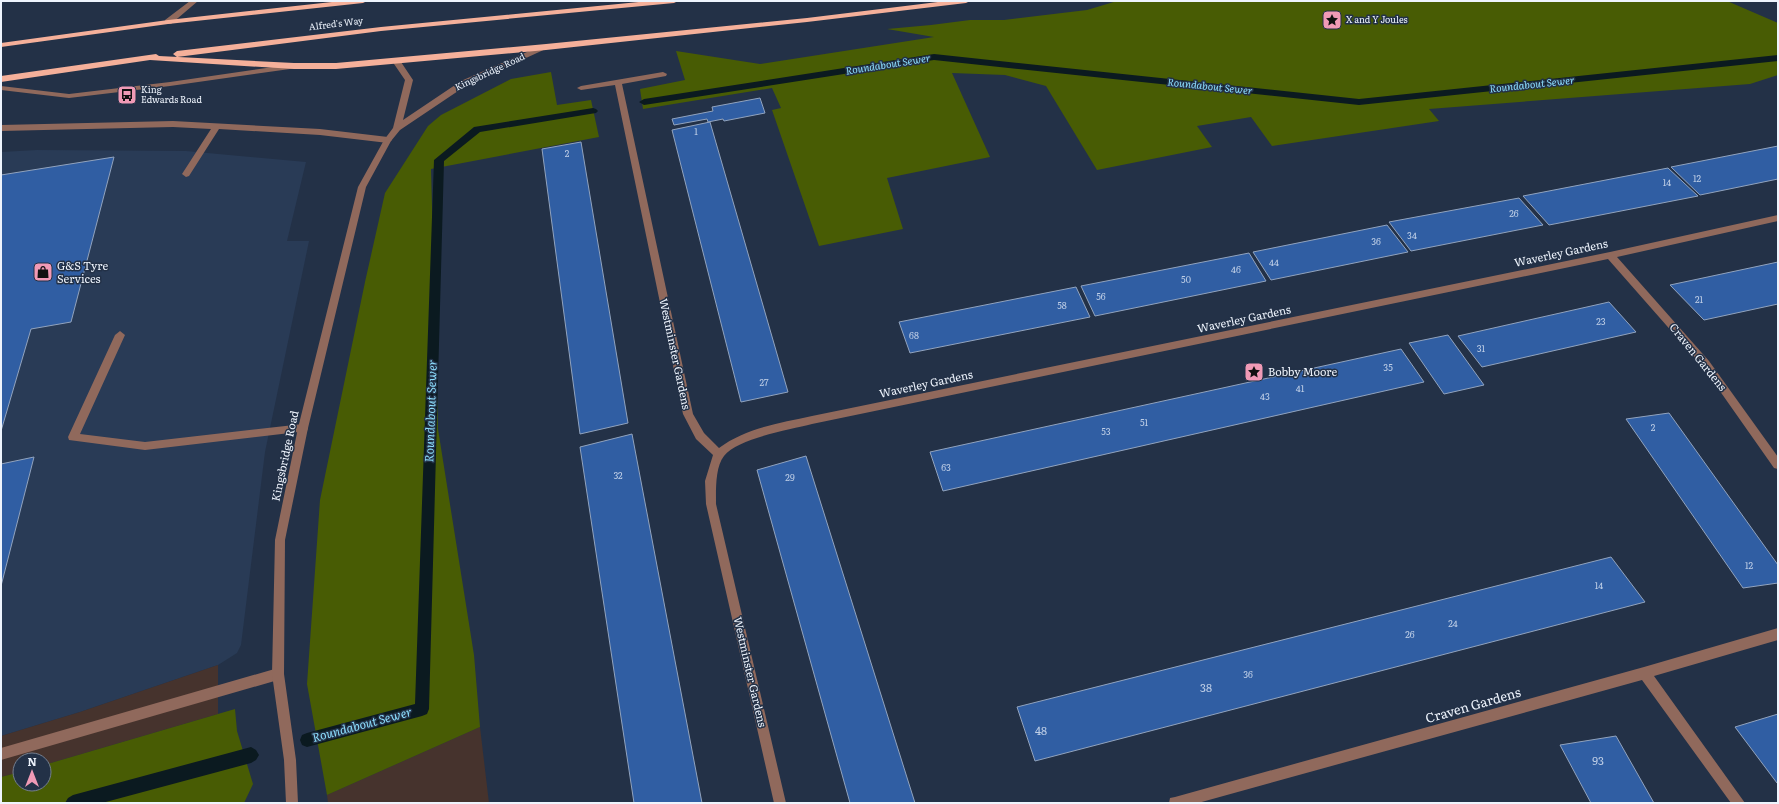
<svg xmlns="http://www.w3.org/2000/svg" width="1779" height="804" viewBox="0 0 1779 804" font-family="Literata,serif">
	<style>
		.built { fill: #293b56 }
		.industrial { fill: #46332d }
		.green { fill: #485c04 }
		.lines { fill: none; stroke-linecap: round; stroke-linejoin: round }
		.stream { fill: #0b1a20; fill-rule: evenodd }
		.building { fill: #305ea3; stroke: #91a3be }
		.service { fill: #90695c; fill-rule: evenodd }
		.minor { fill: #90695c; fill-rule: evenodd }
		.trunk { fill: #f5b09a; fill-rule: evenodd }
		.labels { text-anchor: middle; stroke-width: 3; stroke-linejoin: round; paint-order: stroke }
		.far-poi-label { font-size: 9px; fill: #eef4fd; stroke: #233147; text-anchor: start }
		.far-street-label { font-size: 9px; fill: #eef4fd; stroke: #233147 }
		.number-label { font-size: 9px; fill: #becee6 }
		.far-water-label { font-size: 10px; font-style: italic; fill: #8cdefd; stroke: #233147 }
		.street-label { font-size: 11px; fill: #eef4fd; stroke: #233147 }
		.poi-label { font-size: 11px; fill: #eef4fd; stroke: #233147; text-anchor: start }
		.near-number-label { font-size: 11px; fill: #becee6 }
		.water-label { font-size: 12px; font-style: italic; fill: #8cdefd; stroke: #233147 }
		.near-street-label { font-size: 13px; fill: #eef4fd; stroke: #233147 }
	</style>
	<rect width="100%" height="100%" fill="#233147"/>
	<path class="built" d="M 37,150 L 186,151 L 306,162 L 287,241 L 309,241 L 265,452 L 241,645 L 237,653 L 218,665 L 80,712 L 1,736 L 1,152 Z"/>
	<path class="industrial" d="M 218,665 L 218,714 L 44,765 L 44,760 L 20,760 L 20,772 L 1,777 L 1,736 L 80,712 Z
		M 480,727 L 489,803 L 328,803 L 327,795 Z"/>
	<path class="green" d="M 1117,1 L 1727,1 L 1778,23 L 1778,75 L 1750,84 L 1429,109 L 1439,121 L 1272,146 L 1251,117 L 1197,126 L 1212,147 L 1097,170 L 1046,86 L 1005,75 L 952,73 L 990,157 L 887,178 L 903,229 L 819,246 L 772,110 L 781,108 L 772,88 L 643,109 L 640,89 L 685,80 L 676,51 L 760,64 L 934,37 L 887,29 L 931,25 L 970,20 L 1004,20 L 1087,10 Z
		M 551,72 L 557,105 L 591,100 L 599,137 L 431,169 L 438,429 L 474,655 L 480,727 L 327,795 L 307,684 L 320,500 L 365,282 L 385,193 L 428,126 L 441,115 L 511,79 Z
		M 235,709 L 237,731 L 253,784 L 244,803 L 1,803 L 1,777 L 20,772 L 20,784 L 44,784 L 44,765 Z"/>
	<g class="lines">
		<path class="stream" d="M 934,54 L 1359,99 L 1778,55 L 1778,61 L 1359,105 L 934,60 L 644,105 L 639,102 L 644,99 Z
			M 593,108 L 596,109 L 598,111 L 596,113 L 480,132 L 444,161 L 429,709 L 427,714 L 422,716 L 307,747 L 302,745 L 300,740 L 302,735 L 307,733 L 415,704 L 434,160 L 474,127 Z
			M 251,747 L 256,750 L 259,755 L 256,760 L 251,763 L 102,803 L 65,803 L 68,798 L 73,795 Z"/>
	</g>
	<path class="building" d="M 760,98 L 765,113 L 724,121 L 723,119 L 708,122 L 707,119 L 674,125 L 672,119 L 713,111 L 712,107 Z
		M 710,122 L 788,392 L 741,402 L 672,130 Z
		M 581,142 L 628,423 L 580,434 L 542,149 Z
		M 1778,146 L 1778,179 L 1700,195 L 1671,167 Z
		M 114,157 L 71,322 L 31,329 L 1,431 L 1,175 Z
		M 1668,168 L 1698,196 L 1549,225 L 1523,196 Z
		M 1519,198 L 1543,225 L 1411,251 L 1389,222 Z
		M 1387,225 L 1408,252 L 1271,280 L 1253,252 Z
		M 1249,253 L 1266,281 L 1095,316 L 1081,286 Z
		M 1778,262 L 1778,304 L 1704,320 L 1670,285 Z
		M 1076,287 L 1090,317 L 910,353 L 899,322 Z
		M 1609,302 L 1636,332 L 1482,367 L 1458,336 Z
		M 1448,335 L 1484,385 L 1444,394 L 1409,343 Z
		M 1401,349 L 1424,382 L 943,491 L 930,452 Z
		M 1669,413 L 1778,565 L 1778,583 L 1743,588 L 1626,419 Z
		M 632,434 L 702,803 L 634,803 L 580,447 Z
		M 806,456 L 915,803 L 850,803 L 757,470 Z
		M 34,457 L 1,586 L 1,464 Z
		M 1611,557 L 1645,602 L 1035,761 L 1017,707 Z
		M 1778,714 L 1778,783 L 1777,783 L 1735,727 Z
		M 1616,736 L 1654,803 L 1591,803 L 1560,745 Z"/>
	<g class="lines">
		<path class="service" d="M 190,1 L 198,1 L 171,24 L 165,24 L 165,20 Z
			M 294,64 L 298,66 L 297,68 L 170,86 L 69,98 L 1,90 L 1,86 L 69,94 L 170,82 Z
			M 173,121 L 320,129 L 388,137 L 392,140 L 388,143 L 320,135 L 219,129 L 189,176 L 186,177 L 182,174 L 211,129 L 173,127 L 1,131 L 1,125 Z
			M 120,331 L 125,335 L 80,434 L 145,442 L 303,424 L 307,425 L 308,428 L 307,431 L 145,450 L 69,440 L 68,437 L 115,335 Z
			M 278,668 L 282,670 L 284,674 L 282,678 L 278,680 L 1,760 L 1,748 Z"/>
		<path class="minor" d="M 543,45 L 549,45 L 550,47 L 467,85 L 400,130 L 391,141 L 366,187 L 308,428 L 285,540 L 284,674 L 296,760 L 298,803 L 286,803 L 284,760 L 272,674 L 275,540 L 298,428 L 358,187 L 384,140 L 393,128 L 405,80 L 392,61 L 393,59 L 399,59 L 413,80 L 403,120 L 461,81 Z
			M 663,72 L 667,74 L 666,76 L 622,84 L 693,414 L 704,433 L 719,448 C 746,428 780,423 812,416 L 1610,252 L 1778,215 L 1778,221 L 1617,257 L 1709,361 L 1778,457 L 1778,469 L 1774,468 L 1703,367 L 1608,259 L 812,424 C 789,430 738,438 724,456 C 715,467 716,491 716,504 L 786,803 L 774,803 L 706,504 L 705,481 L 713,455 L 696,439 L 683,414 L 615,85 L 581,90 L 577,88 L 581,86 Z
			M 1778,628 L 1778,640 L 1654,676 L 1745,803 L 1731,803 L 1642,680 L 1198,803 L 1169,803 L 1170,798 L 1175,797 L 1644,667 Z"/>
		<path class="trunk" d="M 341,1 L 367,1 L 363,3 L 168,24 L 1,47 L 1,43 L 168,20 Z
			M 649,1 L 678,1 L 674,3 L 381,31 L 177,57 L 173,54 L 177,51 L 381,27 Z
			M 946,1 L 970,1 L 966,3 L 807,22 L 546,50 L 336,69 L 294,69 L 150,60 L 1,82 L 1,76 L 156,54 L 159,56 L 294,63 L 336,63 L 546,44 L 807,18 Z"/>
	</g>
	<defs>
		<g id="sight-square" transform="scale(1)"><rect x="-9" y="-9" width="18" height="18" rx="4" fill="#f09ab6" stroke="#233147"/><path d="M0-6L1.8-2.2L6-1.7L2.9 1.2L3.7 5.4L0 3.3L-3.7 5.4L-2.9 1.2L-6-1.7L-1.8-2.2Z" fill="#111"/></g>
		<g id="bus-square" transform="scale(1)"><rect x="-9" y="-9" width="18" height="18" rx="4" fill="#f09ab6" stroke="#233147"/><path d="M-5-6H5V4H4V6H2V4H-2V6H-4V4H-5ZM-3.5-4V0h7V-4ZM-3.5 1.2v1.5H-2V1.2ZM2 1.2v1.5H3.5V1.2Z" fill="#111"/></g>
		<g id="shop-square" transform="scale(1)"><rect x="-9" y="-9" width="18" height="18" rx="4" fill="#f09ab6" stroke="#233147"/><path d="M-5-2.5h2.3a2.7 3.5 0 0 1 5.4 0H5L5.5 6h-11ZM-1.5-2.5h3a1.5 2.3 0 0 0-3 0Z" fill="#111"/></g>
	</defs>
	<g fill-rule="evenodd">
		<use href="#sight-square" x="1332" y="20"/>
		<use href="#bus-square" x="127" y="95"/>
		<use href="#shop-square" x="43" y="272"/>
		<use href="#sight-square" x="1254" y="372"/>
	</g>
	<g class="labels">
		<g class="far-poi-label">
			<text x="1346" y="23">X and Y Joules</text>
			<text x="141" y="93">King<tspan x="141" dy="10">Edwards Road</tspan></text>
		</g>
		<g class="far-street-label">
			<text transform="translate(336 24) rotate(-7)" y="3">Alfred's Way</text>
			<text transform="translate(490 72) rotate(-25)" y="3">Kingsbridge Road</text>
		</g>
		<g class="number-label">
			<text x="696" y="135">1</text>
			<text x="567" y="157">2</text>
			<text x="1697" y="182">12</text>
			<text x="1667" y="186">14</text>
			<text x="1514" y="217">26</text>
			<text x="1412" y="239">34</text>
			<text x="1376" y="245">36</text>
			<text x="1274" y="266">44</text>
			<text x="1236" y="273">46</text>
			<text x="1186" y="283">50</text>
			<text x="1101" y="300">56</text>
			<text x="1699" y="303">21</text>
			<text x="1062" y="309">58</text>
			<text x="1601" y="325">23</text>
			<text x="914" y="339">68</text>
			<text x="1481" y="352">31</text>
			<text x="1388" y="371">35</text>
			<text x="764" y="386">27</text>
			<text x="1300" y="392">41</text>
			<text x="1265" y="400">43</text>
			<text x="1144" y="426">51</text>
			<text x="1653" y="431">2</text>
			<text x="1106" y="435">53</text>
			<text x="946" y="471">63</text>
			<text x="618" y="479">32</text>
			<text x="790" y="481">29</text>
			<text x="1749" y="569">12</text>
			<text x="1599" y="589">14</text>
			<text x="1453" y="627">24</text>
			<text x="1410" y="638">26</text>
			<text x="1248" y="678">36</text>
		</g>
		<g class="far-water-label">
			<text transform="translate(888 64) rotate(-9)" y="4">Roundabout Sewer</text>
			<text transform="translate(1532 84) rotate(-6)" y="4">Roundabout Sewer</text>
			<text transform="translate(1210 86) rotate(6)" y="4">Roundabout Sewer</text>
		</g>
		<g class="street-label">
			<text transform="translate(1561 253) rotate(-12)" y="4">Waverley Gardens</text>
			<text transform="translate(1244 319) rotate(-12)" y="4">Waverley Gardens</text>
			<text transform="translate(675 354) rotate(78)" y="4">Westminster Gardens</text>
			<text transform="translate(1698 357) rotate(51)" y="4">Craven Gardens</text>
			<text transform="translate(926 384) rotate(-12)" y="4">Waverley Gardens</text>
			<text transform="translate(285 456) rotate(-78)" y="4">Kingsbridge Road</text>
			<text transform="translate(750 672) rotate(77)" y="4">Westminster Gardens</text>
		</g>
		<g class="poi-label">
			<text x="57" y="270">G&amp;S Tyre<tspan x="57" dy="13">Services</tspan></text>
			<text x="1268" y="376">Bobby Moore</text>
		</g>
		<g class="near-number-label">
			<text x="1206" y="692">38</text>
			<text x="1041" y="735">48</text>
			<text x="1598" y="765">93</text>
		</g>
		<g class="water-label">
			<text transform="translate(431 411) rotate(-88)" y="4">Roundabout Sewer</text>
			<text transform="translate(362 725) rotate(-15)" y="4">Roundabout Sewer</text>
		</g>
		<g class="near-street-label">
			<text transform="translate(1473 705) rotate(-16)" y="5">Craven Gardens</text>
		</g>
	</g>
	<rect width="1779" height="804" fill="none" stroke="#eef4fd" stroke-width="4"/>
	<g transform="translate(32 772)"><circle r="19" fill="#233147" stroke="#747f90"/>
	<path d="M0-3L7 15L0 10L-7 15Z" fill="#f09ab6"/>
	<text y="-6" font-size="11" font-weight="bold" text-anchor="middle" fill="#eef4fd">N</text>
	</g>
</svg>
